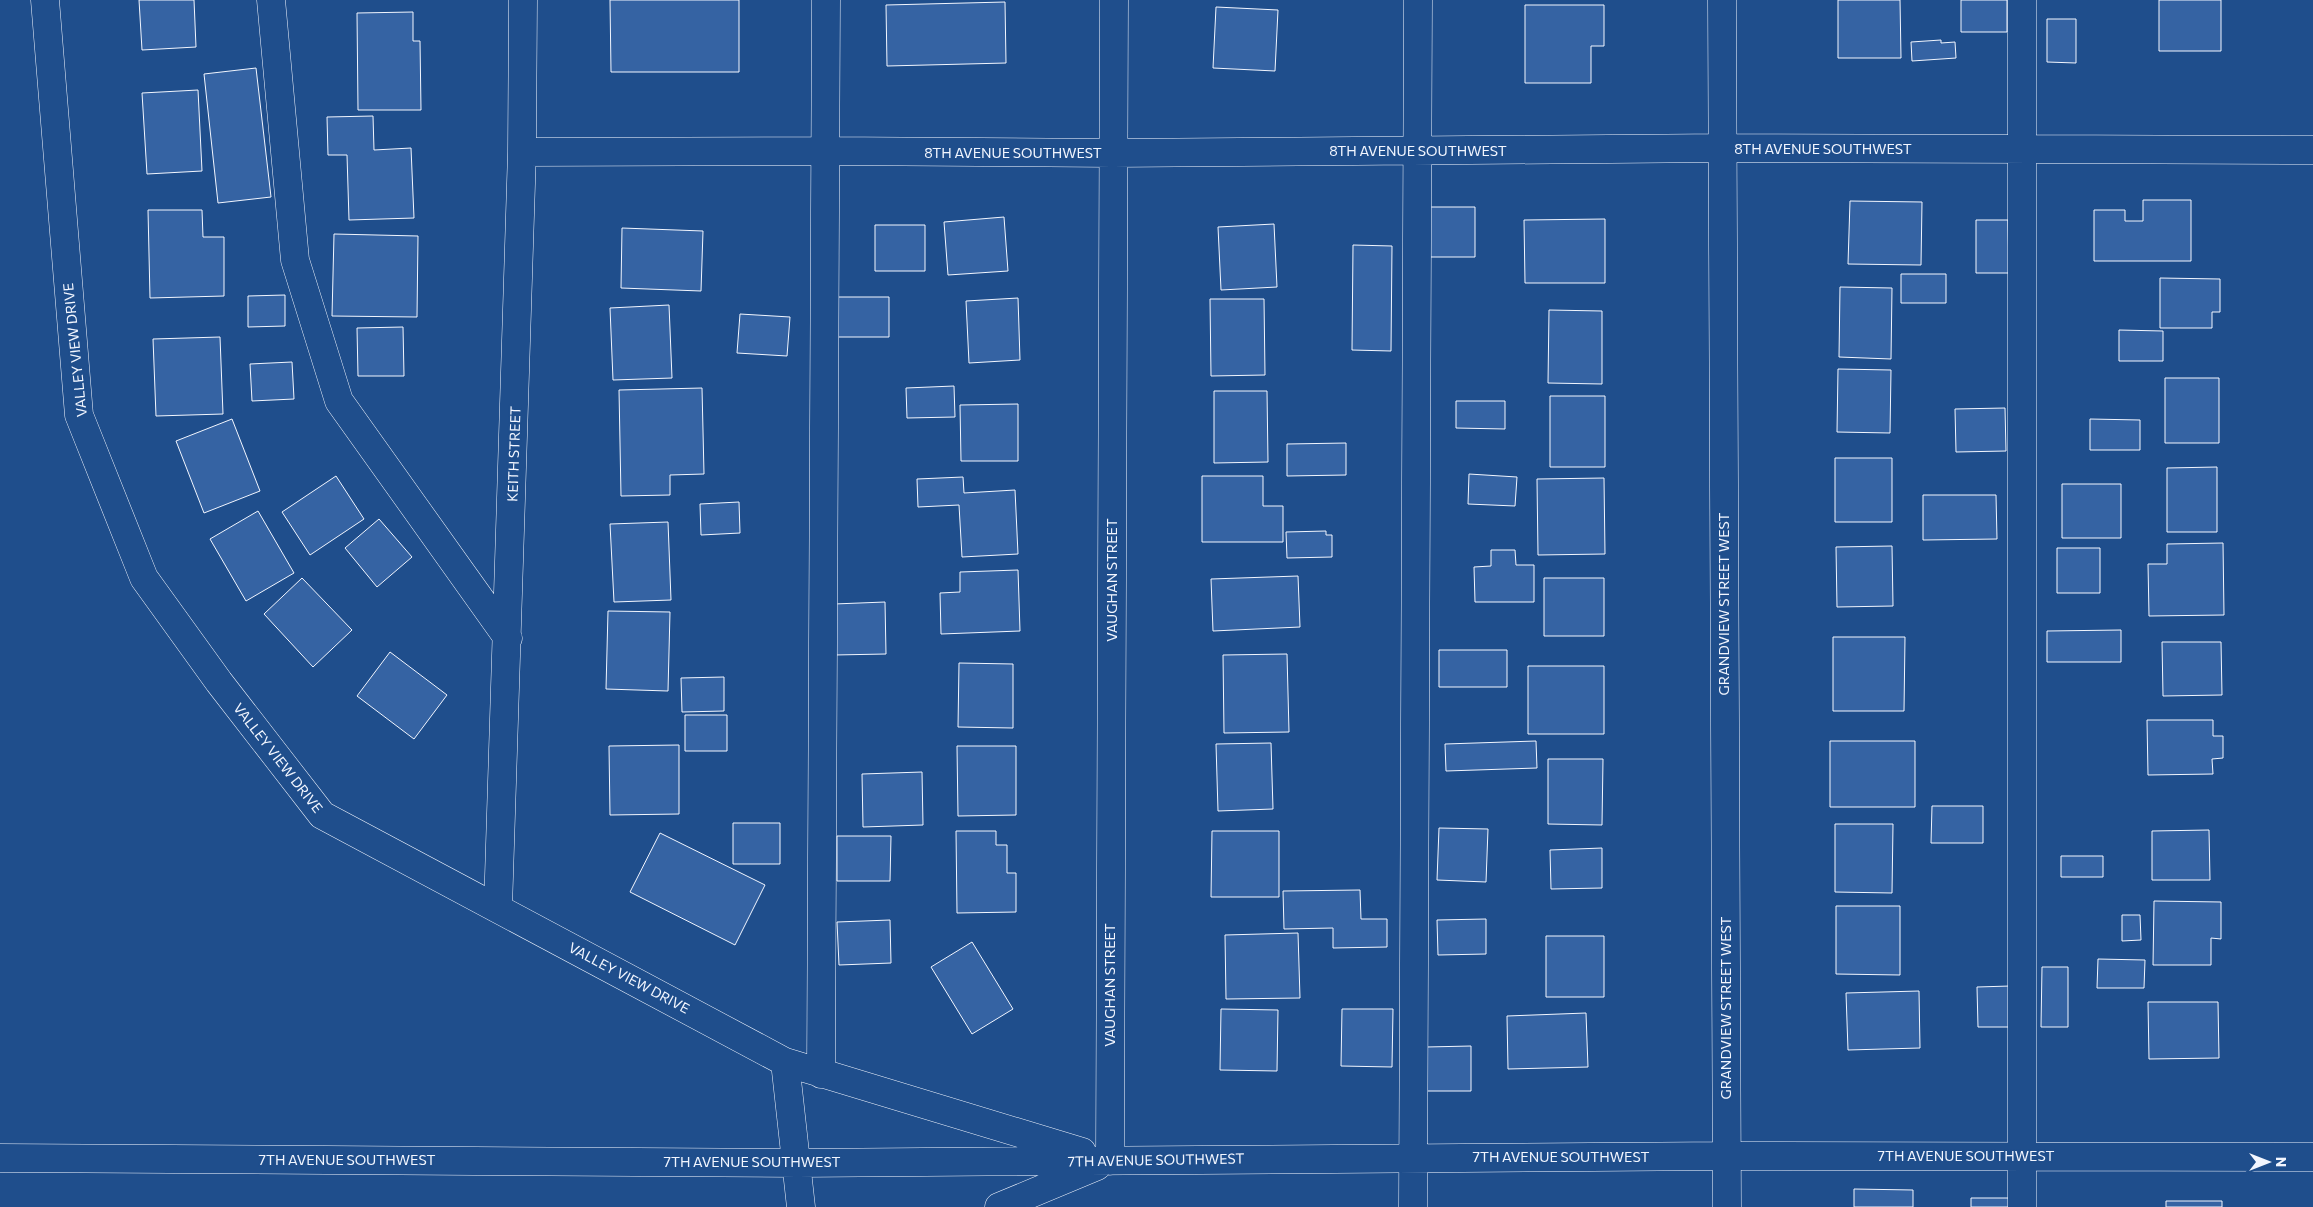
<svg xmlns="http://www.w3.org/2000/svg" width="2313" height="1207" viewBox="0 0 2313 1207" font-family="Commissioner,sans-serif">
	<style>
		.building { fill: #3563a3; stroke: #f2f6ff }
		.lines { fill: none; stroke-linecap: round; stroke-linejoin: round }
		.minor-casing { stroke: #f2f6ff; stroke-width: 29 }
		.minor { stroke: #1f4e8c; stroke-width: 28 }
		.labels { text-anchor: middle; stroke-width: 4; stroke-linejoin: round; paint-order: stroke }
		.street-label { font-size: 14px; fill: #f2f6ff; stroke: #1f4e8c }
	</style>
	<rect width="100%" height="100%" fill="#1f4e8c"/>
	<path class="building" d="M 139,0 L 194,0 L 196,47 L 142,50 Z
		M 610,0 L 739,0 L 739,72 L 611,72 Z
		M 1838,0 L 1900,0 L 1901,58 L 1838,58 Z
		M 1961,0 L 2007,0 L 2007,32 L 1961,32 Z
		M 2159,0 L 2221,0 L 2221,51 L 2159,51 Z
		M 1005,2 L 1006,63 L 887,66 L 886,5 Z
		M 1525,5 L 1604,5 L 1604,46 L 1591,46 L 1591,83 L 1525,83 Z
		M 1216,7 L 1278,10 L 1275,71 L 1213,68 Z
		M 413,12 L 413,41 L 420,41 L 421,110 L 358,110 L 357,13 Z
		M 2047,19 L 2076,19 L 2076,63 L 2047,62 Z
		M 1941,40 L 1941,43 L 1955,42 L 1956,58 L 1912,61 L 1911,42 Z
		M 256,68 L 271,197 L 218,203 L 204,74 Z
		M 198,90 L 202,171 L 147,174 L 142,93 Z
		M 373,116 L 374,150 L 411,148 L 414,218 L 349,220 L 347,155 L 328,155 L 327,117 Z
		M 2143,200 L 2191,200 L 2191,261 L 2094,261 L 2094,210 L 2125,210 L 2125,221 L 2143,221 Z
		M 1850,201 L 1922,202 L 1921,265 L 1848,264 Z
		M 1426,207 L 1475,207 L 1475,257 L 1426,257 Z
		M 148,210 L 202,210 L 203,237 L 224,237 L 224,296 L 150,298 Z
		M 1004,217 L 1008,271 L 948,275 L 944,222 Z
		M 1605,219 L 1605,283 L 1525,283 L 1524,220 Z
		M 1976,220 L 2008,220 L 2009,273 L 1976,273 Z
		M 1274,224 L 1277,287 L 1221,290 L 1218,227 Z
		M 875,225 L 925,225 L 925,271 L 875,271 Z
		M 622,228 L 703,231 L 701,291 L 621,288 Z
		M 334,234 L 418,236 L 417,317 L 332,316 Z
		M 1353,245 L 1392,246 L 1391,351 L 1352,350 Z
		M 1901,274 L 1946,274 L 1946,303 L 1901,303 Z
		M 2160,278 L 2220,279 L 2220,312 L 2212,312 L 2212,328 L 2160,328 Z
		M 1840,287 L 1892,288 L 1891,359 L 1839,357 Z
		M 285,295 L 285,326 L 248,327 L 248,296 Z
		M 836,297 L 889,297 L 889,337 L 836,337 Z
		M 1018,298 L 1020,360 L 969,363 L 966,301 Z
		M 1210,299 L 1264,299 L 1265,375 L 1211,376 Z
		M 669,305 L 672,378 L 613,380 L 610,308 Z
		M 1549,310 L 1602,311 L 1602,384 L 1548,383 Z
		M 740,314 L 790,317 L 787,356 L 737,353 Z
		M 403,327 L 404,376 L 358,376 L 357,328 Z
		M 2119,330 L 2163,331 L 2163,361 L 2119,361 Z
		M 220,337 L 223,414 L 156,416 L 153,339 Z
		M 292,362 L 294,399 L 252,401 L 250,364 Z
		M 1838,369 L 1891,370 L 1890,433 L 1837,432 Z
		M 2165,378 L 2219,378 L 2219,443 L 2165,443 Z
		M 954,386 L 955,417 L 907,418 L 906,388 Z
		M 702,388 L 704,474 L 670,475 L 670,495 L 621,496 L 619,390 Z
		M 1214,391 L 1267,391 L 1268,462 L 1214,463 Z
		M 1550,396 L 1605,396 L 1605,467 L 1550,467 Z
		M 1456,401 L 1505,401 L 1505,429 L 1456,428 Z
		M 1018,404 L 1018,461 L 961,461 L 960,405 Z
		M 2005,408 L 2006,451 L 1956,452 L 1955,409 Z
		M 232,419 L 260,491 L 204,513 L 176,441 Z
		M 2090,419 L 2140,420 L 2140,450 L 2090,450 Z
		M 1346,443 L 1346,475 L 1287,476 L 1287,444 Z
		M 1835,458 L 1892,458 L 1892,522 L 1835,522 Z
		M 2217,467 L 2217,532 L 2167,532 L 2167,468 Z
		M 1469,474 L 1517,477 L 1515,506 L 1468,504 Z
		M 336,476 L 364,519 L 310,555 L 282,512 Z
		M 1202,476 L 1263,476 L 1263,506 L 1283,506 L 1283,542 L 1202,542 Z
		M 963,477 L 964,493 L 1015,490 L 1018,554 L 962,557 L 959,505 L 918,507 L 917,479 Z
		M 1604,478 L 1605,554 L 1538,555 L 1537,479 Z
		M 2062,484 L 2121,484 L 2121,538 L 2062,538 Z
		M 1923,495 L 1996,495 L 1997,539 L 1923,540 Z
		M 739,502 L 740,533 L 701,535 L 700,504 Z
		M 258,511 L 294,573 L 246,601 L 210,539 Z
		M 379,519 L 412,557 L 377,587 L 345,548 Z
		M 668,522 L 671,600 L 614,602 L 610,524 Z
		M 1326,531 L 1326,535 L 1332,535 L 1332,557 L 1287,558 L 1286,532 Z
		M 2223,543 L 2224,615 L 2149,616 L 2148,564 L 2167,564 L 2167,544 Z
		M 1892,546 L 1893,606 L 1837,607 L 1836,547 Z
		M 2057,548 L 2100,548 L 2100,593 L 2057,593 Z
		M 1491,550 L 1515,550 L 1516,565 L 1534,565 L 1534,602 L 1475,602 L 1474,567 L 1491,566 Z
		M 1018,570 L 1020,631 L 941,634 L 940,593 L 960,592 L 960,572 Z
		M 1298,576 L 1300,627 L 1213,631 L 1211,579 Z
		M 302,578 L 352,630 L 313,667 L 264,614 Z
		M 1544,578 L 1604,578 L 1604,636 L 1544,636 Z
		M 885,602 L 886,654 L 834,655 L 834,604 Z
		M 608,611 L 670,612 L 668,691 L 606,689 Z
		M 2121,630 L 2121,662 L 2047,662 L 2047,631 Z
		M 1833,637 L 1905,637 L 1904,711 L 1833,711 Z
		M 2162,642 L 2221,642 L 2222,695 L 2163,696 Z
		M 1439,650 L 1507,650 L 1507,687 L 1439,687 Z
		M 390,652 L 447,695 L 414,739 L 357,696 Z
		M 1287,654 L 1289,732 L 1224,733 L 1223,655 Z
		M 959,663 L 1013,664 L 1013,728 L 958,727 Z
		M 1528,666 L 1604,666 L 1604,734 L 1528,734 Z
		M 724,677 L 724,711 L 682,712 L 681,678 Z
		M 685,715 L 727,715 L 727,751 L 685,751 Z
		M 2147,720 L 2213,720 L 2213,736 L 2223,736 L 2223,758 L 2212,759 L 2213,774 L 2148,775 Z
		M 1536,741 L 1537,768 L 1446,771 L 1445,744 Z
		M 1830,741 L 1915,741 L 1915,807 L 1830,807 Z
		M 1271,743 L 1273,809 L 1218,811 L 1216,744 Z
		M 679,745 L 679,814 L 610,815 L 609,746 Z
		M 957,746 L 1016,746 L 1016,815 L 958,816 Z
		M 1548,759 L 1603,759 L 1602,825 L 1548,824 Z
		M 922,772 L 923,825 L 863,827 L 862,774 Z
		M 1932,806 L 1983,806 L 1983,843 L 1931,843 Z
		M 733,823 L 780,823 L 780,864 L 733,864 Z
		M 1835,824 L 1893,824 L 1892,893 L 1835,892 Z
		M 1439,828 L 1488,829 L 1486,882 L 1437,880 Z
		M 2209,830 L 2210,880 L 2152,880 L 2152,831 Z
		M 956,831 L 996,831 L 996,845 L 1007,845 L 1007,873 L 1016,873 L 1016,912 L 957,913 Z
		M 1212,831 L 1279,831 L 1279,897 L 1211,897 Z
		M 660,833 L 765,885 L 735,945 L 630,892 Z
		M 837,836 L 891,836 L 890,881 L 837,881 Z
		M 1602,848 L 1602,888 L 1551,889 L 1550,850 Z
		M 2061,856 L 2103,856 L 2103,877 L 2061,877 Z
		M 1360,890 L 1361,919 L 1387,919 L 1387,947 L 1333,948 L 1333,928 L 1284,929 L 1283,891 Z
		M 2154,901 L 2221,902 L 2221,939 L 2211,938 L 2211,965 L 2153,965 Z
		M 1836,906 L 1900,906 L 1900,975 L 1836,974 Z
		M 2122,915 L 2140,915 L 2141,940 L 2122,941 Z
		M 1486,919 L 1486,954 L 1438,955 L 1437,920 Z
		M 890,920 L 891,963 L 839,965 L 837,922 Z
		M 1298,933 L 1300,998 L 1226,999 L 1225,935 Z
		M 1546,936 L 1604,936 L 1604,997 L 1546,997 Z
		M 972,942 L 1013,1009 L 972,1034 L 931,967 Z
		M 2098,959 L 2145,960 L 2144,988 L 2097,988 Z
		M 2042,967 L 2068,967 L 2068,1027 L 2041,1027 Z
		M 2010,986 L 2012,1027 L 1978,1027 L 1977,987 Z
		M 1919,991 L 1920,1048 L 1848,1050 L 1846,993 Z
		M 2148,1002 L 2218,1002 L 2219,1058 L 2149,1059 Z
		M 1221,1009 L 1278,1010 L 1277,1071 L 1220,1070 Z
		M 1342,1009 L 1393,1009 L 1392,1067 L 1341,1066 Z
		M 1586,1013 L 1588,1067 L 1508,1069 L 1507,1016 Z
		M 1471,1046 L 1471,1091 L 1427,1091 L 1426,1047 Z
		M 1854,1189 L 1913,1190 L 1913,1207 L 1854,1207 Z
		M 1971,1198 L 2014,1198 L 2014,1207 L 1971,1207 Z
		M 2166,1201 L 2222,1201 L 2222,1207 L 2166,1207 Z"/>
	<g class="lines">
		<g class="minor-casing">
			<path id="minor" d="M 45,0 L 79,415 L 144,578 L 219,682 L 322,815 L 785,1062 L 1082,1152
				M 271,0 L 295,260 L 339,401 L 508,638
				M 1722,0 L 1727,1207
				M 2022,0 L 2022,1207
				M 522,152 L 826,151 L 1113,153 L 1723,148 L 2313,150
				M 498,908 L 522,152 L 523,0
				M 785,1062 L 801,1207
				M 821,1074 L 826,0
				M 0,1158 L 798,1163 L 1727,1156 L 2313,1157
				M 1110,1161 L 1114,0
				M 999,1207 L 1097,1166
				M 1413,1207 L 1418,0"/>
		</g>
		<use href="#minor" class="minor"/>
	</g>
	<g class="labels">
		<g class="street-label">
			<text x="1823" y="154">8TH AVENUE SOUTHWEST</text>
			<text x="1418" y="156">8TH AVENUE SOUTHWEST</text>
			<text x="1013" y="158">8TH AVENUE SOUTHWEST</text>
			<text transform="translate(75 350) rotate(-96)" y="5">VALLEY VIEW DRIVE</text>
			<text transform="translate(514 454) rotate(-88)" y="5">KEITH STREET</text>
			<text transform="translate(1112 580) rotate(-90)" y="5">VAUGHAN STREET</text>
			<text transform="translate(1724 604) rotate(-90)" y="5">GRANDVIEW STREET WEST</text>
			<text transform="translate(278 758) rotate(52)" y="5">VALLEY VIEW DRIVE</text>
			<text transform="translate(629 978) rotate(28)" y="5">VALLEY VIEW DRIVE</text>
			<text transform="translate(1110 985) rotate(-90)" y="5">VAUGHAN STREET</text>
			<text transform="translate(1726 1008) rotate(-90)" y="5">GRANDVIEW STREET WEST</text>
			<text x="1966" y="1161">7TH AVENUE SOUTHWEST</text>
			<text x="1561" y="1162">7TH AVENUE SOUTHWEST</text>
			<text x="347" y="1165">7TH AVENUE SOUTHWEST</text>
			<text transform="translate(1156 1160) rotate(-1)" y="5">7TH AVENUE SOUTHWEST</text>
			<text x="752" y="1167">7TH AVENUE SOUTHWEST</text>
		</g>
	</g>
	<g transform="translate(2268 1162) rotate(90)" stroke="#1f4e8c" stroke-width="4" paint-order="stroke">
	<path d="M0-4L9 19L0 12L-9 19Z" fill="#f2f6ff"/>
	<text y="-8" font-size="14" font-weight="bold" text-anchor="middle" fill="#f2f6ff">N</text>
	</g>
</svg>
